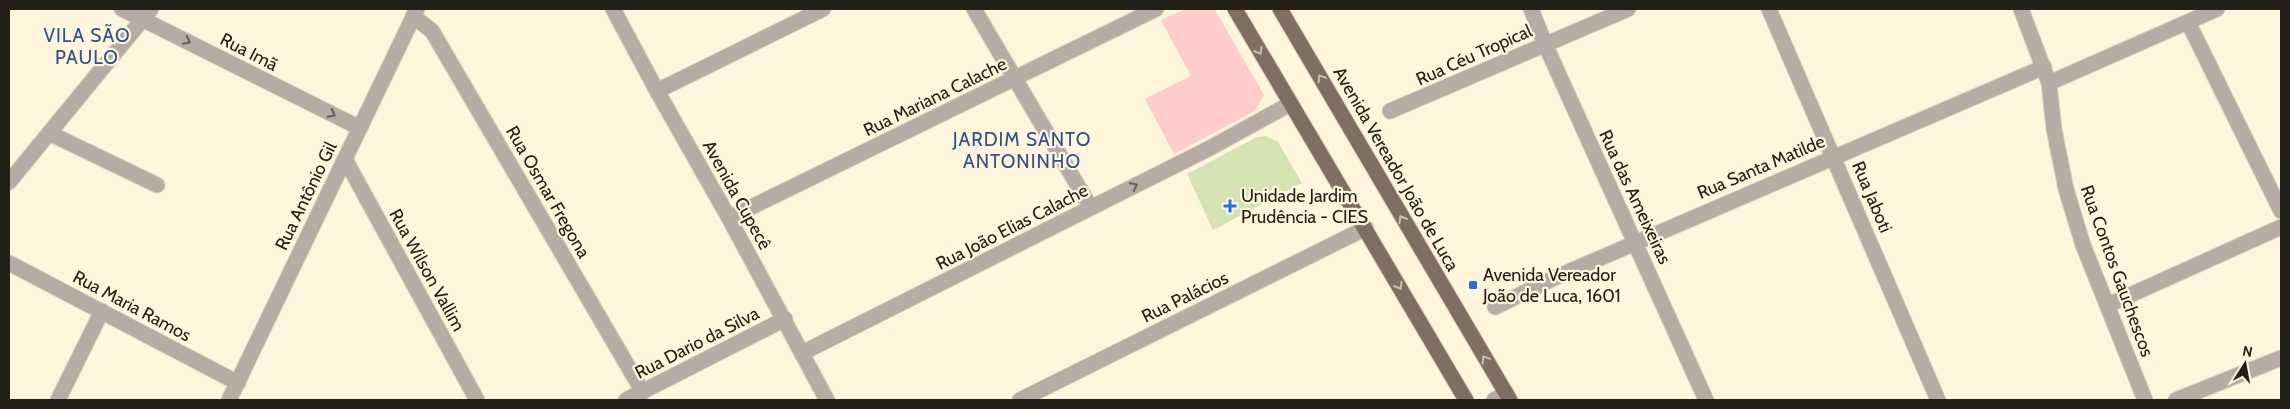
<svg xmlns="http://www.w3.org/2000/svg" width="2290" height="409" viewBox="0 0 2290 409" font-family="Cabin,sans-serif">
	<style>
		.green { fill: #fecccb }
		.building { fill: #d4e3b1 }
		.lines { fill: none; stroke-linecap: round; stroke-linejoin: round }
		.minor-casing { stroke: #dcd3bd; stroke-width: 17 }
		.tertiary-casing { stroke: #dcd3bd; stroke-width: 17 }
		.primary-casing { stroke: #dcd3bd; stroke-width: 17 }
		.minor { stroke: #b6aba5; stroke-width: 15 }
		.tertiary { stroke: #b6aba5; stroke-width: 15 }
		.primary { stroke: #806e63; stroke-width: 15 }
		.oneway { stroke: #665f57 }
		.oneway2 { stroke: #ccbfac }
		.poi-dot { fill: #2471dc; stroke: #fff5dc; stroke-width: 2 }
		.labels { text-anchor: middle; stroke-width: 4.5; stroke-linejoin: round; paint-order: stroke }
		.street-label { font-size: 18px; fill: #242018; stroke: #fff5dc }
		.poi-label { font-size: 18px; fill: #242018; stroke: #fff5dc; text-anchor: start }
		.neighbourhood-label { font-size: 19px; letter-spacing: 1px; fill: #2d5289; stroke: #fff5dc }
	</style>
	<rect width="100%" height="100%" fill="#fff5dc"/>
	<path class="green" d="M 1186,9 L 1215,10 L 1264,95 L 1255,111 L 1174,154 L 1145,99 L 1191,76 L 1161,20 Z"/>
	<path class="building" d="M 1266,136 L 1278,142 L 1302,183 L 1213,230 L 1187,174 L 1257,137 Z"/>
	<g class="lines">
		<g class="minor-casing">
			<path id="minor" d="M 122,9 L 360,128
				M 974,9 L 1091,208
				M 1531,9 L 1545,44 L 1706,400
				M 1769,9 L 1938,400
				M 2021,9 L 2049,83 L 2054,129 L 2066,189 L 2083,245 L 2145,400
				M 413,16 L 432,31 L 643,392
				M 2188,22 L 2281,211
				M 2049,83 L 2217,9
				M 657,91 L 823,9
				M 1390,111 L 1628,9
				M 49,133 L 157,185
				M 345,159 L 477,400
				M 9,182 L 151,9
				M 729,218 L 1156,9
				M 9,263 L 238,383
				M 2108,305 L 2281,227
				M 1495,307 L 1554,278 L 2044,67
				M 802,353 L 1210,148 L 1290,104
				M 58,400 L 102,311
				M 626,400 L 785,319
				M 1020,400 L 1366,228
				M 1494,400 L 1506,393
				M 2176,400 L 2281,358"/>
		</g>
		<g class="tertiary-casing">
			<path id="tertiary" d="M 613,9 L 657,91 L 729,218 L 827,400
				M 229,400 L 417,9"/>
		</g>
		<g class="primary-casing">
			<path id="primary" d="M 1235,9 L 1466,400
				M 1280,9 L 1510,400"/>
		</g>
		<use href="#minor" class="minor"/>
		<use href="#tertiary" class="tertiary"/>
		<use href="#primary" class="primary"/>
	</g>
	<defs><path id="oneway-chevron" d="M-2-3.5L2.5 0L-2 3.5" fill="none" stroke-width="1.6" stroke-linecap="round" stroke-linejoin="round" transform="scale(1.25)"/></defs>
	<g class="oneway">
		<use href="#oneway-chevron" transform="translate(187 41) rotate(27)"/>
		<use href="#oneway-chevron" transform="translate(332 114) rotate(27)"/>
		<use href="#oneway-chevron" transform="translate(1134 186) rotate(-27)"/>
	</g>
	<g class="oneway2">
		<use href="#oneway-chevron" transform="translate(1259 51) rotate(60)"/>
		<use href="#oneway-chevron" transform="translate(1321 78) rotate(-121)"/>
		<use href="#oneway-chevron" transform="translate(1402 219) rotate(-120)"/>
		<use href="#oneway-chevron" transform="translate(1399 286) rotate(60)"/>
		<use href="#oneway-chevron" transform="translate(1485 359) rotate(-121)"/>
	</g>
	<g class="poi-dot">
		<path d="M1227.5 198.5h5v5h5v5h-5v5h-5v-5h-5v-5h5z"/>
		<rect x="1468" y="280" width="10" height="10" rx="2.5"/>
	</g>
	<g class="labels">
		<g class="street-label">
			<text transform="translate(249 52) rotate(27)" y="6">Rua Imã</text>
			<text transform="translate(1474 55) rotate(-24)" y="6">Rua Céu Tropical</text>
			<text transform="translate(935 97) rotate(-26)" y="6">Rua Mariana Calache</text>
			<text transform="translate(1761 167) rotate(-23)" y="6">Rua Santa Matilde</text>
			<text transform="translate(1396 169) rotate(60)" y="6">Avenida Vereador João de Luca</text>
			<text transform="translate(548 192) rotate(60)" y="6">Rua Osmar Fregona</text>
			<text transform="translate(737 195) rotate(61)" y="6">Avenida Cupecê</text>
			<text transform="translate(306 196) rotate(-64)" y="6">Rua Antônio Gil</text>
			<text transform="translate(1635 197) rotate(65)" y="6">Rua das Ameixeiras</text>
			<text transform="translate(1872 197) rotate(67)" y="6">Rua Jaboti</text>
			<text transform="translate(1012 227) rotate(-27)" y="6">Rua João Elias Calache</text>
			<text transform="translate(427 270) rotate(61)" y="6">Rua Wilson Vallim</text>
			<text transform="translate(2117 271) rotate(70)" y="6">Rua Contos Gauchescos</text>
			<text transform="translate(1185 297) rotate(-26)" y="6">Rua Palácios</text>
			<text transform="translate(132 306) rotate(28)" y="6">Rua Maria Ramos</text>
			<text transform="translate(697 343) rotate(-27)" y="6">Rua Dario da Silva</text>
		</g>
		<g class="poi-label">
			<text x="1241" y="202">Unidade Jardim<tspan x="1241" dy="21">Prudência - CIES</tspan></text>
			<text x="1483" y="281">Avenida Vereador<tspan x="1483" dy="21">João de Luca, 1601</tspan></text>
		</g>
		<g class="neighbourhood-label">
			<text x="87" y="42">VILA SÃO<tspan x="87" dy="22">PAULO</tspan></text>
			<text x="1022" y="146">JARDIM SANTO<tspan x="1022" dy="22">ANTONINHO</tspan></text>
		</g>
	</g>
	<rect width="2290" height="409" fill="none" stroke="#242018" stroke-width="20"/>
	<g transform="translate(2245 364) rotate(11)" stroke="#fff5dc" stroke-width="4" paint-order="stroke">
	<path d="M0-4L9 19L0 12L-9 19Z" fill="#242018"/>
	<text y="-8" font-size="14" font-weight="bold" text-anchor="middle" fill="#242018">N</text>
	</g>
</svg>
